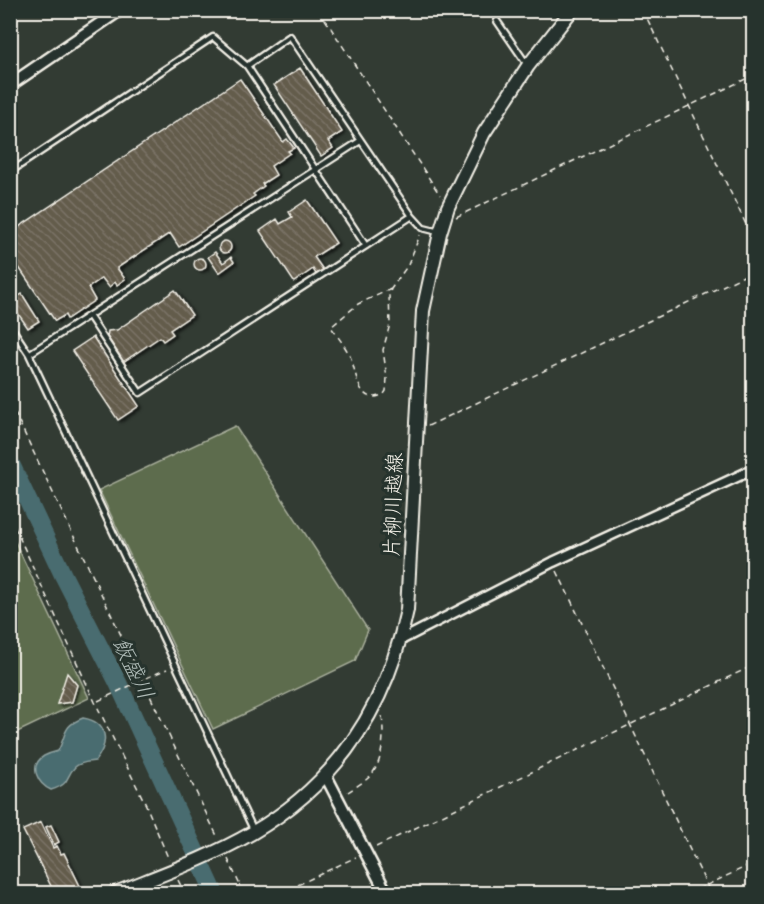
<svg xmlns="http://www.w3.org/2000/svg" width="764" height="904" viewBox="0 0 764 904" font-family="Dekko,'Klee One',sans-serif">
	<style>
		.green { fill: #5d6c4e; stroke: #a8ae9b; stroke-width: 1.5 }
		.water { fill: #4a6c70; stroke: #8ea1a0; stroke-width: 1.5 }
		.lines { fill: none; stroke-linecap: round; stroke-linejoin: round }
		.river { stroke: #4a6c70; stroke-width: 18 }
		.building { fill: url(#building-back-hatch); stroke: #f4f1e8; stroke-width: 1.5; filter: url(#shadow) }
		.service-casing { stroke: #f4f1e8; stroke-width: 9 }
		.minor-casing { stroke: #f4f1e8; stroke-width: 13 }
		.tertiary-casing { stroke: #f4f1e8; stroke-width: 15 }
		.secondary-casing { stroke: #f4f1e8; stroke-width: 16 }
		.path { stroke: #f4f1e8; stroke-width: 1.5; stroke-dasharray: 6 4.5; stroke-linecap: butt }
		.service { stroke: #26332d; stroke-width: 4.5 }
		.minor { stroke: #26332d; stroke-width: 8 }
		.tertiary { stroke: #26332d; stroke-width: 10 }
		.secondary { stroke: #26332d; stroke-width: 12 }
		.labels { text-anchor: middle; stroke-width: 6; stroke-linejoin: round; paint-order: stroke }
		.street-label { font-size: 21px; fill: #f4f1e8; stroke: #26332d }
		.water-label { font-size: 22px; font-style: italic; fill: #b0bcb8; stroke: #26332d }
	</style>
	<defs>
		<pattern id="building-back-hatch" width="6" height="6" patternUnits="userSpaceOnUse" patternTransform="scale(1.5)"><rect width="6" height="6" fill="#635b4c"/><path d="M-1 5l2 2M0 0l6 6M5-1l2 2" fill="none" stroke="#7a7366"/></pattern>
		<filter id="shadow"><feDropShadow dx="3" dy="2" stdDeviation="1.5" flood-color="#0009"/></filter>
	</defs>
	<rect width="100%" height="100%" fill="#323b33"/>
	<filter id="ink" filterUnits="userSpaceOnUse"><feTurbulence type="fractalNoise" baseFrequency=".0167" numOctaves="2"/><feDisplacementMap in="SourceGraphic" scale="12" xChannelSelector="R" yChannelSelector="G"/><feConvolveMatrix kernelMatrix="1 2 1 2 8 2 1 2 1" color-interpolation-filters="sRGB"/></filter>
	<g filter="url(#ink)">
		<path class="green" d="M 235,426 L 368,630 L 355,661 L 213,729 L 99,490 Z
			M 10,531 L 89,698 L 11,735 L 10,735 Z"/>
		<path class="water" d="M 83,718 C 108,722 110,743 95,761 C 89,762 80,762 75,767 C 64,778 72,783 51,790 C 38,784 28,766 44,756 C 48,754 54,752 58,751 C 67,734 62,726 83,718 Z"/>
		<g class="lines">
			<path class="river" d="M 10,462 L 63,575 L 118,683 L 215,894"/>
		</g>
		<path class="building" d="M 300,68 L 342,132 L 328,141 L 333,148 L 321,156 L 274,85 Z
			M 240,79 L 283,142 L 287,139 L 294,148 L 288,151 L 290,153 L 271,166 L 276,175 L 262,184 L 264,186 L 253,194 L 255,196 L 179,247 L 170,233 L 117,268 L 125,279 L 117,285 L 115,282 L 109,287 L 102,278 L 88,288 L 95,300 L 67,319 L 65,315 L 55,321 L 10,254 L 10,233 Z
			M 307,200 L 336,243 L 314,257 L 324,271 L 317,276 L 313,269 L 294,282 L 260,231 L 277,219 L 280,224 L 292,217 L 289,212 Z
			M219 247a6 6 0 1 1 12 0a6 6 0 1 1-12 0Z
			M 215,252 L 223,263 L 231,257 L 234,262 L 219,273 L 208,257 Z
			M194 264a6 6 0 1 1 12 0a6 6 0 1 1-12 0Z
			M 175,290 L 192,315 L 170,330 L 173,334 L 163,341 L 160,337 L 123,362 L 107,337 L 108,331 L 117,330 Z
			M 22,294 L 39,321 L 28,328 L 10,302 Z
			M 93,337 L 139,406 L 118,420 L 72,351 Z
			M 67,673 L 77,685 L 72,702 L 57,704 Z
			M 41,822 L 53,848 L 57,846 L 61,854 L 64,853 L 82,890 L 80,892 L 55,894 L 23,830 Z
			M 51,825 L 59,842 L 54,845 L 46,827 Z"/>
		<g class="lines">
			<g class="service-casing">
				<path id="service" d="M 497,21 L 528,66
					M 247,66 L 366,246
					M 10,172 L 213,37 L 247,66 L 290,36 L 412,216 L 423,228 L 439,232
					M 89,316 L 140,393 L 412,216
					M 10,325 L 29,354
					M 253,829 L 29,354 L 360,141"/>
			</g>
			<g class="minor-casing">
				<path id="minor" d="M 401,640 L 553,562 L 754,469"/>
			</g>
			<g class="tertiary-casing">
				<path id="tertiary" d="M 10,85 L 120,10
					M 326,776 L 387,894"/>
			</g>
			<g class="secondary-casing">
				<path id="secondary" d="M 113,894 C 160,875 209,858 252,833 C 338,783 387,706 407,610 L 423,311 L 440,233 L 448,207 L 484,133 L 528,66 L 572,10"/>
			</g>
			<path class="path" d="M 319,10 L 440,195
				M 643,10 L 754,241
				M 456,217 L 754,75
				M 391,289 L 358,304 L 331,327 C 338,337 345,346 350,356 C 357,371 357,408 384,394 L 386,391 L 387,378 L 383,350 L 390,324 L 389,295 L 391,289 L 408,265 L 420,235
				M 10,403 L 218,838
				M 428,426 L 754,271
				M 10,517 L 95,702 L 146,805 L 169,860
				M 557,571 L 711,894
				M 146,678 L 167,669
				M 98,701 L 140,681
				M 348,792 C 355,787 365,782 371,775 C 384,760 384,734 382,715
				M 376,847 L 754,665
				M 228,859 L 244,894
				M 178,880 L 185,894
				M 279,894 L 356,857
				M 688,894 L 754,863"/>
			<use href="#service" class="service"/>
			<use href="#minor" class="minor"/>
			<use href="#tertiary" class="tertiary"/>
			<use href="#secondary" class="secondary"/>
		</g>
	</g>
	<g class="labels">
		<g class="street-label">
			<text transform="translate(393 505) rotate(-88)" y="7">片柳川越線</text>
		</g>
		<g class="water-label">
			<text transform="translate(134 668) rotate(65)" y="8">飯盛川</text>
		</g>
	</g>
	<rect width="764" height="904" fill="none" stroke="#26332d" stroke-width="36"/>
	<rect x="18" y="18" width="728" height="868" fill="none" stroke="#f4f1e8" stroke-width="2" filter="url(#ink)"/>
</svg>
